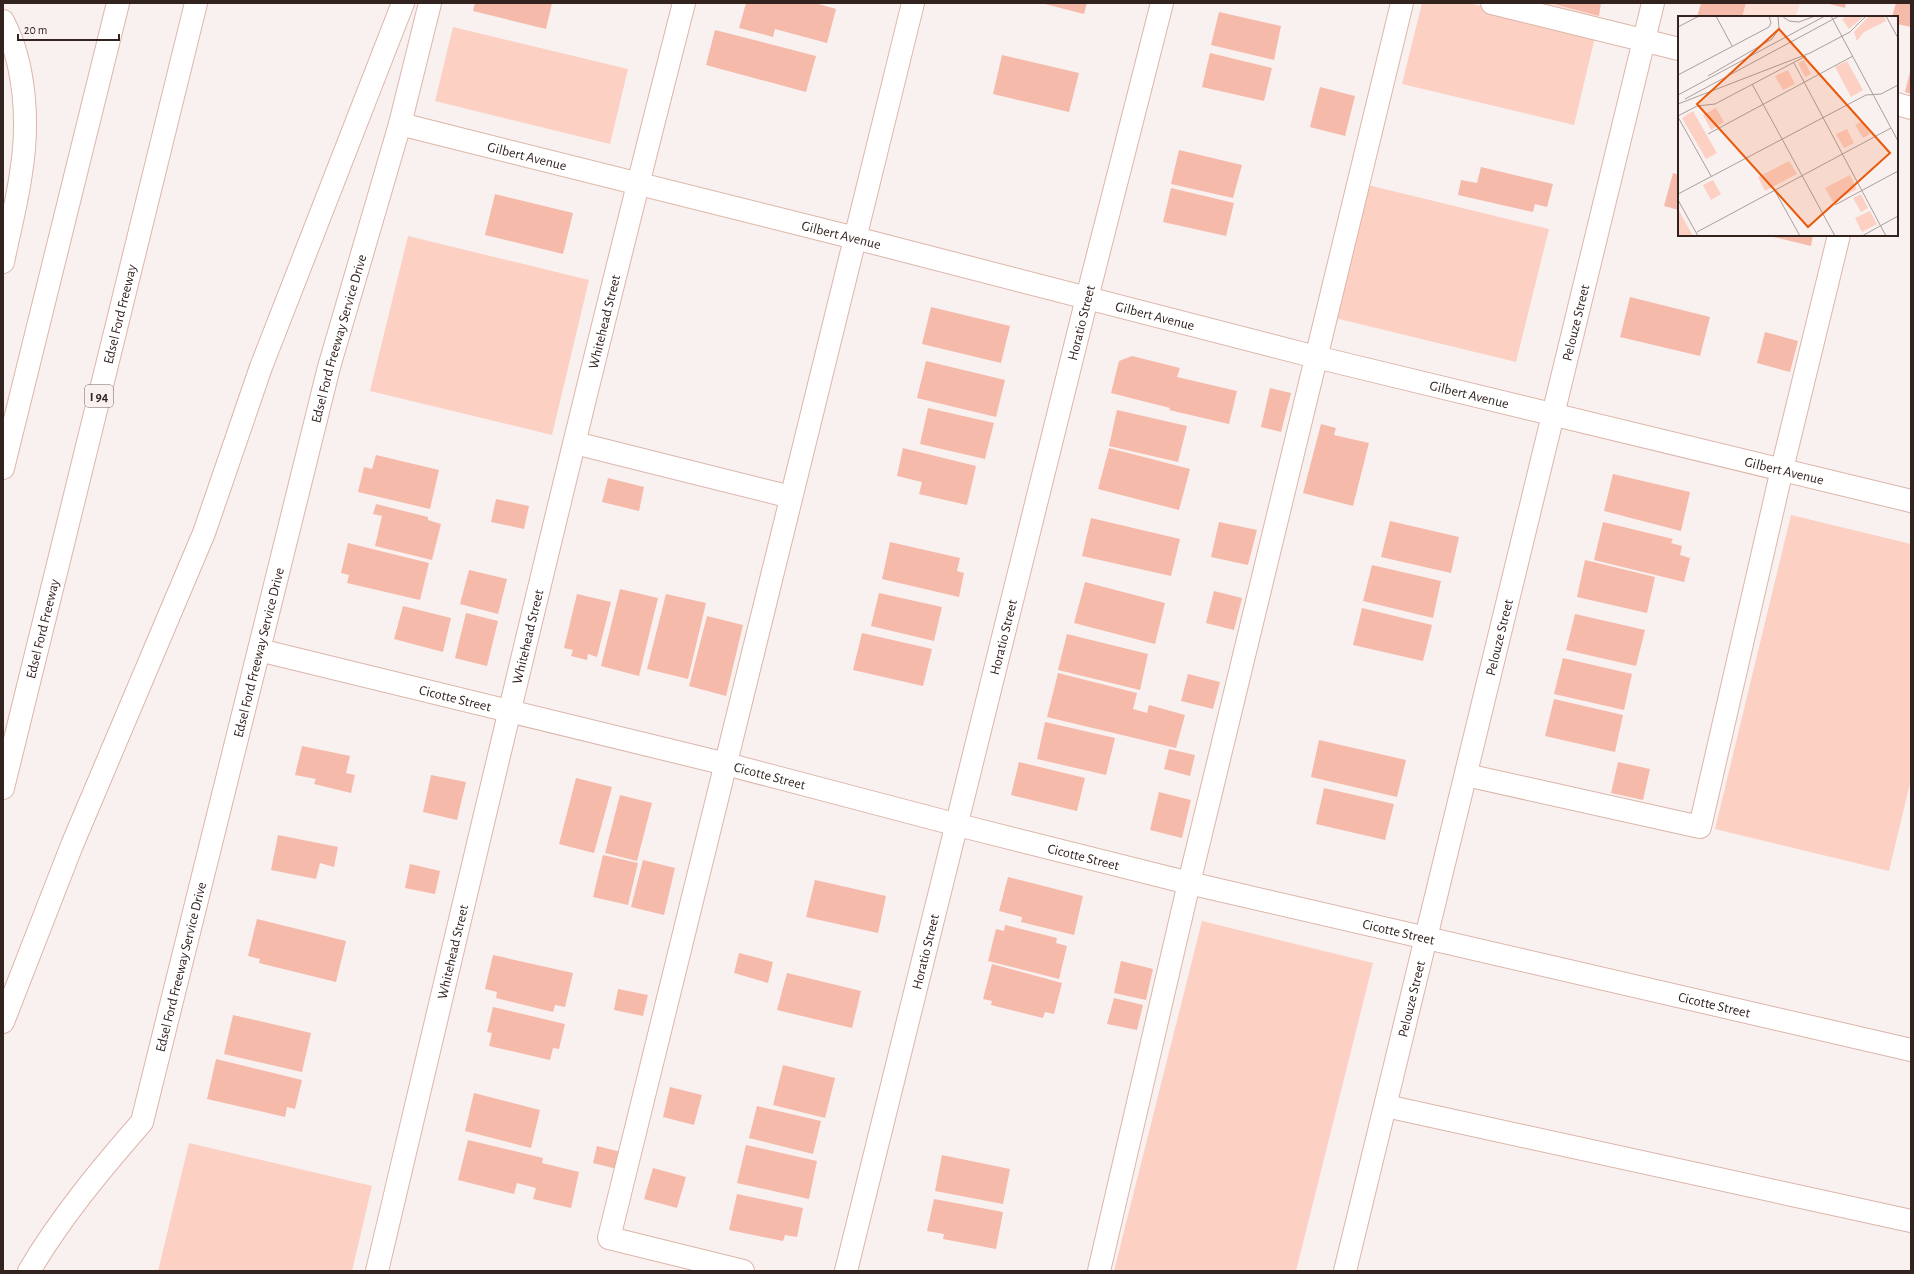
<svg xmlns="http://www.w3.org/2000/svg" width="1914" height="1274" viewBox="0 0 1914 1274" font-family="'Alegreya Sans',sans-serif">
	<style>
		.built { fill: #fee0d7 }
		.green { fill: #fcd0c3 }
		.building { fill: #f6baaa }
		.lines { fill: none; stroke-linecap: round; stroke-linejoin: round }
		.minor-casing { stroke: #ddb5aa; stroke-width: 24 }
		.highway-casing { stroke: #ddb5aa; stroke-width: 24 }
		.minor { stroke: #fff; stroke-width: 22 }
		.highway { stroke: #fff; stroke-width: 22 }
		.labels { text-anchor: middle; stroke-width: 4; stroke-linejoin: round; paint-order: stroke }
		.shield { fill: #f9f1ef; stroke: #6e615d; stroke-width: 1 }
		.shield-label { font-size: 13px; font-weight: bold; fill: #32231f }
		.street-label { font-size: 14px; fill: #32231f; stroke: #f9f1ef }
		.inset-road { fill: none; stroke: #a99f9c; stroke-width: 1 }
		.view { fill: #e8590c; fill-opacity: 0.15; stroke: #e8590c; stroke-width: 2 }
		.inset-edge { fill: none; stroke: #32231f; stroke-width: 2 }
	</style>
	<rect width="100%" height="100%" fill="#f9f1ef"/>
	<path class="built" d="M 1529,3 L 1600,3 L 1596,20 Z
		M 1702,3 L 1800,3 L 1796,17 L 1699,17 Z"/>
	<path class="green" d="M 1422,3 L 1468,3 L 1596,33 L 1574,125 L 1402,84 Z
		M 453,27 L 628,69 L 610,144 L 435,101 Z
		M 1368,185 L 1549,229 L 1516,362 L 1335,318 Z
		M 408,236 L 589,280 L 552,435 L 370,391 Z
		M 1791,515 L 1911,544 L 1911,779 L 1889,871 L 1715,829 Z
		M 1202,921 L 1373,963 L 1296,1271 L 1114,1271 Z
		M 189,1143 L 372,1186 L 352,1271 L 158,1271 Z"/>
	<path class="building" d="M 475,3 L 552,3 L 546,29 L 473,11 Z
		M 746,3 L 815,3 L 836,9 L 827,43 L 775,29 L 773,37 L 739,28 Z
		M 1041,3 L 1087,3 L 1084,14 Z
		M 1550,3 L 1601,3 L 1599,16 Z
		M 1701,3 L 1746,3 L 1742,17 L 1697,17 Z
		M 1826,3 L 1846,3 L 1845,8 Z
		M 1896,3 L 1911,3 L 1911,27 L 1897,24 L 1897,17 L 1892,17 Z
		M 1219,12 L 1281,26 L 1274,60 L 1211,45 Z
		M 715,30 L 816,56 L 806,92 L 706,65 Z
		M 1210,53 L 1272,68 L 1264,101 L 1202,87 Z
		M 1002,55 L 1079,73 L 1069,112 L 993,94 Z
		M 1910,72 L 1911,72 L 1911,94 L 1905,92 Z
		M 1320,87 L 1355,96 L 1345,136 L 1310,127 Z
		M 1179,150 L 1242,165 L 1233,198 L 1171,184 Z
		M 1481,167 L 1553,184 L 1547,207 L 1535,204 L 1533,212 L 1458,195 L 1461,180 L 1477,183 Z
		M 1673,173 L 1679,175 L 1679,210 L 1664,206 Z
		M 1171,188 L 1234,203 L 1226,236 L 1163,222 Z
		M 495,194 L 573,213 L 563,254 L 485,235 Z
		M 1765,235 L 1813,235 L 1811,246 Z
		M 1630,297 L 1710,317 L 1700,356 L 1620,337 Z
		M 931,307 L 1010,326 L 1001,363 L 922,344 Z
		M 1765,332 L 1798,341 L 1790,372 L 1757,363 Z
		M 1132,356 L 1180,368 L 1177,377 L 1237,391 L 1229,424 L 1169,410 L 1170,408 L 1111,393 L 1119,361 Z
		M 926,361 L 1005,380 L 996,417 L 917,398 Z
		M 1270,388 L 1291,393 L 1281,432 L 1261,427 Z
		M 928,408 L 994,423 L 985,459 L 920,444 Z
		M 1117,410 L 1187,426 L 1178,462 L 1109,446 Z
		M 1321,424 L 1336,428 L 1334,435 L 1369,443 L 1353,506 L 1303,493 Z
		M 903,448 L 976,466 L 967,505 L 919,494 L 922,482 L 897,476 Z
		M 1109,448 L 1190,469 L 1179,510 L 1098,489 Z
		M 376,455 L 439,470 L 430,509 L 358,492 L 364,467 L 372,469 Z
		M 1613,474 L 1690,492 L 1681,531 L 1604,511 Z
		M 608,478 L 644,487 L 639,511 L 602,502 Z
		M 496,499 L 529,506 L 524,529 L 491,522 Z
		M 376,504 L 428,517 L 428,520 L 441,524 L 432,560 L 375,546 L 382,516 L 373,514 Z
		M 1091,518 L 1180,539 L 1171,576 L 1082,556 Z
		M 1390,521 L 1459,537 L 1451,573 L 1381,557 Z
		M 1219,522 L 1257,530 L 1248,565 L 1211,557 Z
		M 1603,522 L 1673,539 L 1671,543 L 1682,546 L 1680,555 L 1690,558 L 1684,582 L 1594,560 Z
		M 890,542 L 960,558 L 957,571 L 964,573 L 959,597 L 882,579 Z
		M 348,543 L 429,563 L 420,600 L 347,583 L 349,575 L 341,573 Z
		M 1585,560 L 1655,577 L 1647,613 L 1577,597 Z
		M 1372,565 L 1441,581 L 1433,618 L 1363,601 Z
		M 469,570 L 507,579 L 498,614 L 460,604 Z
		M 1085,582 L 1165,603 L 1155,644 L 1074,623 Z
		M 620,589 L 658,598 L 639,676 L 601,666 Z
		M 1214,591 L 1242,598 L 1234,630 L 1206,623 Z
		M 879,593 L 942,607 L 934,641 L 871,626 Z
		M 577,594 L 611,602 L 597,657 L 588,654 L 587,660 L 571,656 L 573,650 L 564,648 Z
		M 666,594 L 706,603 L 688,679 L 647,669 Z
		M 403,606 L 451,618 L 443,652 L 394,639 Z
		M 1362,608 L 1432,625 L 1423,661 L 1353,645 Z
		M 466,613 L 498,621 L 487,666 L 455,658 Z
		M 1575,614 L 1645,630 L 1636,666 L 1566,650 Z
		M 707,616 L 743,625 L 726,696 L 689,686 Z
		M 862,633 L 932,649 L 923,686 L 853,670 Z
		M 1067,634 L 1148,654 L 1140,690 L 1058,670 Z
		M 1563,658 L 1632,674 L 1624,710 L 1554,694 Z
		M 1058,673 L 1137,693 L 1133,709 L 1147,713 L 1149,705 L 1185,715 L 1176,748 L 1047,717 Z
		M 1188,674 L 1220,682 L 1213,709 L 1181,701 Z
		M 1554,699 L 1623,715 L 1615,752 L 1545,736 Z
		M 1045,722 L 1115,738 L 1106,775 L 1037,759 Z
		M 1319,740 L 1406,760 L 1397,797 L 1311,777 Z
		M 302,746 L 350,756 L 346,773 L 355,775 L 351,793 L 314,784 L 316,779 L 295,775 Z
		M 1169,749 L 1195,755 L 1190,776 L 1164,769 Z
		M 1019,762 L 1085,778 L 1077,811 L 1011,795 Z
		M 1618,762 L 1650,769 L 1643,800 L 1611,793 Z
		M 431,775 L 466,782 L 457,820 L 423,812 Z
		M 576,778 L 612,787 L 594,853 L 559,844 Z
		M 1324,788 L 1394,804 L 1385,840 L 1316,824 Z
		M 1159,792 L 1191,800 L 1182,838 L 1150,830 Z
		M 620,795 L 652,803 L 637,861 L 605,853 Z
		M 278,835 L 338,847 L 334,867 L 320,863 L 316,879 L 271,870 Z
		M 603,855 L 638,863 L 628,905 L 593,897 Z
		M 643,860 L 675,868 L 664,915 L 631,907 Z
		M 410,864 L 440,871 L 435,894 L 405,888 Z
		M 1008,877 L 1083,896 L 1074,935 L 1021,922 L 1022,917 L 999,911 Z
		M 815,880 L 886,896 L 878,933 L 806,917 Z
		M 257,919 L 346,941 L 336,982 L 259,963 L 260,959 L 248,956 Z
		M 1005,925 L 1057,938 L 1056,943 L 1067,946 L 1059,979 L 988,961 L 996,929 L 1004,931 Z
		M 739,953 L 773,962 L 768,983 L 734,973 Z
		M 493,955 L 573,973 L 565,1007 L 555,1005 L 553,1012 L 496,998 L 497,992 L 485,989 Z
		M 1121,961 L 1153,969 L 1146,1000 L 1114,993 Z
		M 992,964 L 1062,983 L 1054,1014 L 1045,1012 L 1043,1018 L 991,1005 L 992,1001 L 983,999 Z
		M 787,973 L 861,991 L 852,1028 L 777,1010 Z
		M 618,989 L 648,995 L 643,1016 L 614,1010 Z
		M 1114,998 L 1143,1005 L 1137,1030 L 1107,1024 Z
		M 493,1007 L 565,1024 L 559,1049 L 553,1048 L 550,1060 L 489,1046 L 492,1033 L 487,1032 Z
		M 233,1015 L 311,1033 L 302,1072 L 224,1054 Z
		M 216,1059 L 302,1080 L 295,1109 L 287,1107 L 285,1117 L 207,1099 Z
		M 783,1065 L 835,1078 L 825,1118 L 773,1105 Z
		M 670,1087 L 702,1095 L 694,1125 L 663,1117 Z
		M 474,1093 L 540,1110 L 531,1148 L 465,1131 Z
		M 757,1106 L 821,1121 L 813,1154 L 749,1138 Z
		M 468,1140 L 543,1158 L 542,1163 L 579,1172 L 571,1208 L 533,1199 L 536,1188 L 517,1183 L 514,1194 L 458,1180 Z
		M 746,1145 L 817,1161 L 809,1199 L 737,1183 Z
		M 597,1146 L 621,1152 L 617,1169 L 593,1163 Z
		M 942,1155 L 1010,1169 L 1003,1204 L 935,1191 Z
		M 653,1168 L 686,1177 L 677,1208 L 644,1199 Z
		M 737,1194 L 803,1208 L 797,1237 L 785,1235 L 783,1241 L 729,1230 Z
		M 934,1199 L 1003,1212 L 996,1249 L 943,1239 L 944,1234 L 927,1231 Z"/>
	<g class="lines">
		<g class="minor-casing">
			<g id="minor">
				<path d="M 1492,3 L 1679,49"/>
				<path d="M 1897,104 L 1911,108"/>
				<path id="s1" d="M 400,124 L 855,238 L 1316,357 L 1911,501"/>
				<path d="M 575,443 L 791,497"/>
				<path id="s2" d="M 259,650 L 726,764 L 958,825 L 1189,883 L 1911,1050"/>
				<path d="M 1466,775 L 1700,827 L 1782,469 L 1839,235"/>
				<path d="M 1386,1106 L 1911,1221"/>
				<path id="s3" d="M 29,1271 C 61,1217 101,1169 142,1122 L 329,367 L 400,124 L 430,3"/>
				<path id="s4" d="M 377,1271 C 477,848 576,424 684,3"/>
				<path d="M 743,1271 L 609,1238 L 913,3"/>
				<path id="s5" d="M 846,1271 L 1087,298 L 1162,3"/>
				<path d="M 1099,1271 L 1189,883 L 1402,3"/>
				<path id="s6" d="M 1345,1271 L 1653,3"/>
			</g>
		</g>
		<g class="highway-casing">
			<g id="highway">
				<path d="M 3,21 C 26,65 29,124 21,173 C 17,203 9,232 3,262"/>
				<path d="M 3,468 L 118,3"/>
				<path id="s7" d="M 3,788 L 196,3"/>
				<path d="M 3,1022 L 72,845 L 204,533 L 261,367 L 403,3"/>
			</g>
		</g>
		<use href="#minor" class="minor"/>
		<use href="#highway" class="highway"/>
	</g>
	<g class="labels">
		<rect class="shield" x="85" y="385" width="28" height="22" rx="3"/>
		<g class="shield-label">
			<text x="99" y="401">I 94</text>
		</g>
		<g class="street-label">
			<text dy="5" stroke="none"><textPath href="#s1" startOffset="131">Gilbert Avenue</textPath></text>
			<text dy="5" stroke="none"><textPath href="#s1" startOffset="455">Gilbert Avenue</textPath></text>
			<text dy="5" stroke="none"><textPath href="#s7" startOffset="488">Edsel Ford Freeway</textPath></text>
			<text dy="5" stroke="none"><textPath href="#s1" startOffset="779">Gilbert Avenue</textPath></text>
			<text dy="5" stroke="none"><textPath href="#s4" startOffset="976">Whitehead Street</textPath></text>
			<text dy="5" stroke="none"><textPath href="#s5" startOffset="977">Horatio Street</textPath></text>
			<text dy="5" stroke="none"><textPath href="#s6" startOffset="976">Pelouze Street</textPath></text>
			<text dy="5" stroke="none"><textPath href="#s3" startOffset="995">Edsel Ford Freeway Service Drive</textPath></text>
			<text dy="5" stroke="none"><textPath href="#s1" startOffset="1103">Gilbert Avenue</textPath></text>
			<text dy="5" stroke="none"><textPath href="#s1" startOffset="1427">Gilbert Avenue</textPath></text>
			<text dy="5" stroke="none"><textPath href="#s7" startOffset="164">Edsel Ford Freeway</textPath></text>
			<text dy="5" stroke="none"><textPath href="#s4" startOffset="652">Whitehead Street</textPath></text>
			<text dy="5" stroke="none"><textPath href="#s5" startOffset="653">Horatio Street</textPath></text>
			<text dy="5" stroke="none"><textPath href="#s6" startOffset="652">Pelouze Street</textPath></text>
			<text dy="5" stroke="none"><textPath href="#s3" startOffset="671">Edsel Ford Freeway Service Drive</textPath></text>
			<text dy="5" stroke="none"><textPath href="#s2" startOffset="202">Cicotte Street</textPath></text>
			<text dy="5" stroke="none"><textPath href="#s2" startOffset="526">Cicotte Street</textPath></text>
			<text dy="5" stroke="none"><textPath href="#s2" startOffset="850">Cicotte Street</textPath></text>
			<text dy="5" stroke="none"><textPath href="#s2" startOffset="1174">Cicotte Street</textPath></text>
			<text dy="5" stroke="none"><textPath href="#s4" startOffset="328">Whitehead Street</textPath></text>
			<text dy="5" stroke="none"><textPath href="#s5" startOffset="329">Horatio Street</textPath></text>
			<text dy="5" stroke="none"><textPath href="#s3" startOffset="347">Edsel Ford Freeway Service Drive</textPath></text>
			<text dy="5" stroke="none"><textPath href="#s6" startOffset="280">Pelouze Street</textPath></text>
			<text dy="5" stroke="none"><textPath href="#s2" startOffset="1498">Cicotte Street</textPath></text>
		</g>
	</g>
	<g transform="translate(1678 16)">
		<rect width="220" height="220" fill="#f9f1ef"/>
		<path d="M 169,0 L 186,0 L 171,13 L 164,3 ZM 191,0 L 206,0 L 208,5 L 186,16 L 179,25 L 176,16 ZM 126,44 L 133,58 L 127,61 L 120,47 ZM 169,45 L 185,74 L 173,81 L 157,51 ZM 110,54 L 117,68 L 105,74 L 97,60 ZM 38,92 L 46,106 L 33,114 L 25,99 ZM 15,95 L 39,137 L 28,143 L 4,102 ZM 184,105 L 192,118 L 185,122 L 177,109 ZM 169,113 L 176,127 L 166,132 L 158,118 ZM 111,145 L 119,158 L 87,175 L 80,161 ZM 172,159 L 179,173 L 155,186 L 147,172 ZM 35,164 L 43,178 L 33,184 L 25,169 ZM 183,178 L 190,192 L 183,196 L 175,182 ZM 0,193 L 15,220 L 0,220 ZM 192,195 L 199,208 L 184,216 L 177,202 Z" fill="#fcd0c3"/>
		<path class="inset-road" d="M 38,0 L 54,30M 104,0 L 111,5 L 121,6 L 137,0M 153,0 L 220,125M 208,0 L 220,22M 0,11 L 21,0M 116,47 L 208,220M 0,59 L 91,11 L 93,7 L 91,0M 30,60 L 94,23 L 101,13 L 100,0M 74,68 L 157,220M 0,79 L 147,0M 7,83 L 161,0M 0,88 L 132,37 L 172,16 L 188,0M 0,100 L 19,90 L 37,88 L 128,40M 0,101 L 33,160M 30,118 L 175,40M 97,175 L 122,220M 0,178 L 188,79 L 203,78 L 220,69M 0,184 L 20,220M 157,189 L 220,155M 19,216 L 213,112M 184,220 L 220,200"/>
		<path class="view" d="M 101,13 L 212,137 L 130,211 L 19,88 Z"/>
		<rect width="220" height="220" class="inset-edge"/>
	</g>
	<rect width="1914" height="1274" fill="none" stroke="#32231f" stroke-width="8"/>
	<path d="M18 34v6h101v-6" fill="none" stroke="#32231f" stroke-width="2"/>
	<text x="24" y="34" font-size="12" fill="#32231f" stroke="#f9f1ef" stroke-width="3" paint-order="stroke">20 m</text>
</svg>
